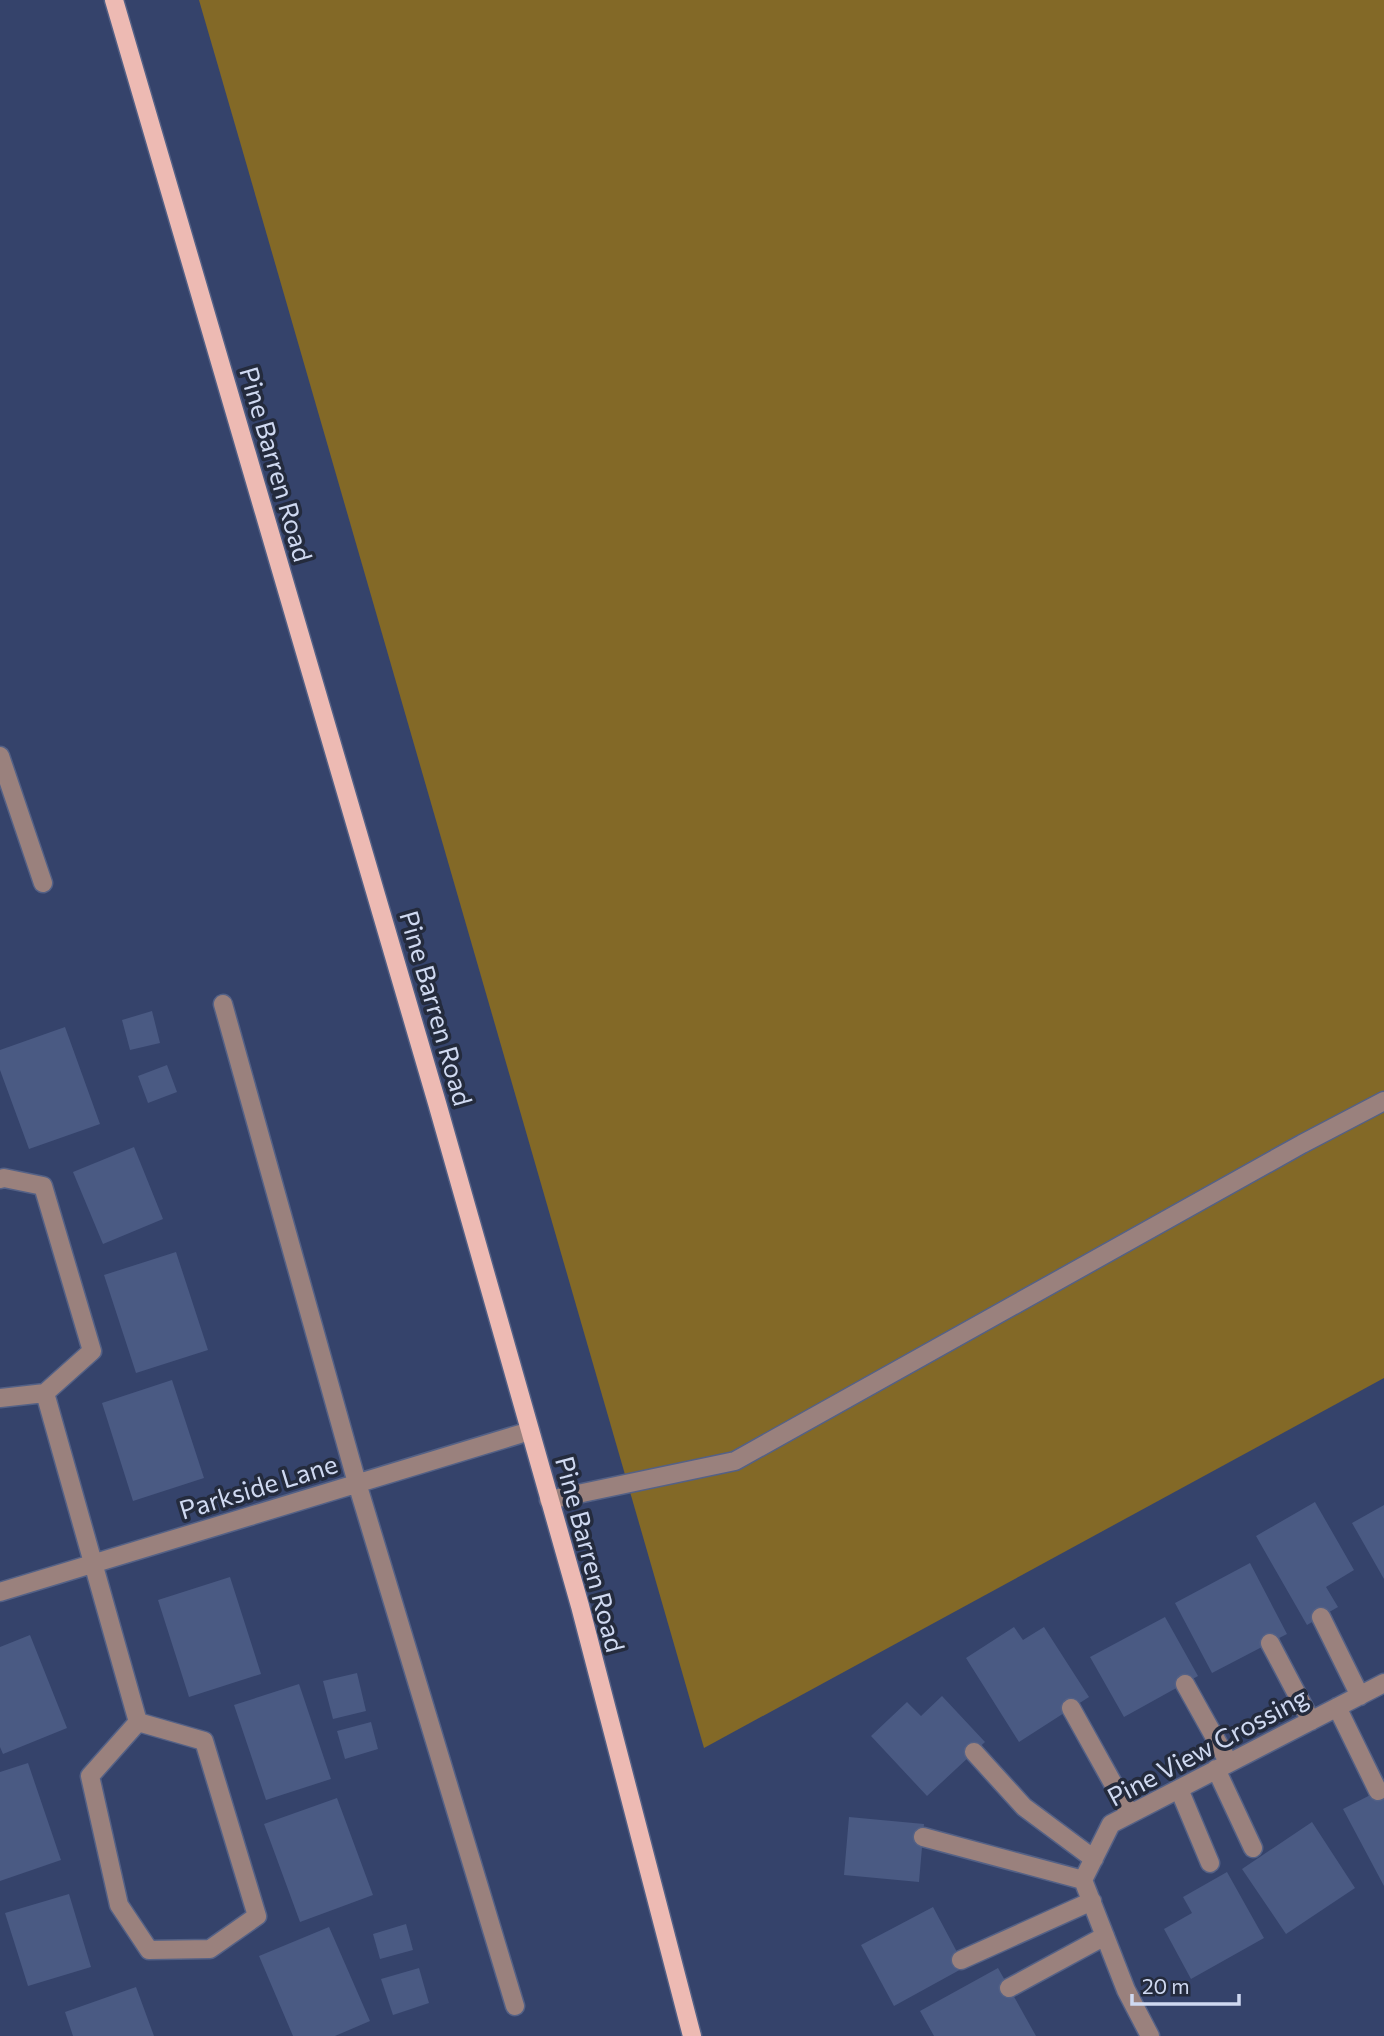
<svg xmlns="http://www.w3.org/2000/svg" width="1384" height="2036" font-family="Commissioner,sans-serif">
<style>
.forest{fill:#836927}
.building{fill:#4a5a83}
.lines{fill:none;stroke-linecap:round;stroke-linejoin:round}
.minor-casing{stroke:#546186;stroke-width:21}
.major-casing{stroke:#546186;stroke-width:21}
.minor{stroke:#9a817d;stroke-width:18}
.major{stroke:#edbab3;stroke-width:18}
.labels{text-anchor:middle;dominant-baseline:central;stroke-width:7;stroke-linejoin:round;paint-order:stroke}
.street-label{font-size:26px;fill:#cfd9f1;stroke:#242b3d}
</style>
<rect width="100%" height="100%" fill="#35436b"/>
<!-- forest -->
<path class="forest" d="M199 0H1384V1378L704 1748Z"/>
<!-- building -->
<path class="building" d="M152 1011 160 1043 130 1050 122 1020Z
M65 1027 100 1124 29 1149 0 1070V1050Z
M167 1065 177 1092 148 1103 138 1076Z
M134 1147 163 1219 103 1244 73 1172Z
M176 1252 208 1350 136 1373 104 1275Z
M172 1380 204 1478 133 1501 102 1403Z
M1315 1502 1354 1570 1326 1587 1338 1607 1307 1625 1256 1536Z
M1384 1505V1579L1352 1523Z
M1250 1563 1287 1634 1212 1673 1175 1603Z
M230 1577 261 1674 189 1697 158 1600Z
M1165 1617 1198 1676 1124 1717 1090 1657Z
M1014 1627 1023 1640 1044 1627 1089 1697 1019 1742 966 1658Z
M30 1635 67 1728 3 1754 0 1747V1647Z
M357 1673 366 1711 333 1719 323 1681Z
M299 1684 331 1779 266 1800 234 1705Z
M942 1696 985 1742 927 1796 871 1736 907 1702 921 1716Z
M371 1722 378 1749 345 1759 337 1731Z
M28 1763 61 1860 0 1881V1772Z
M1384 1788V1886L1343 1809Z
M337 1798 373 1895 300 1922 264 1824Z
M849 1817 924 1824 919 1882 844 1875Z
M1312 1822 1355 1888 1286 1934 1242 1869Z
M1227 1872 1264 1938 1191 1979 1164 1929 1192 1913 1183 1897Z
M69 1894 91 1967 28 1986 5 1913Z
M933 1907 965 1967 894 2006 861 1945Z
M406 1924 413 1950 380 1959 373 1934Z
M329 1927 370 2021 335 2036H293L259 1956Z
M419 1968 429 2003 393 2015 381 1979Z
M998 1968 1036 2036H934L920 2011Z
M136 1987 154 2036H73L65 2012Z"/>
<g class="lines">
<defs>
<path id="minor" d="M0 756 43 883
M223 1004 357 1483 515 2006
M0 1179 4 1178 43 1186 92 1351 45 1393 0 1398
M45 1393 138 1722 90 1776 119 1905 149 1950 210 1949 257 1916 204 1741 138 1722
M549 1500 735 1461 1302 1144 1384 1101
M0 1592 530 1431
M1321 1617 1360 1696
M1270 1643 1311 1721
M1185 1684 1229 1763
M1337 1707 1378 1791
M1071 1708 1130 1814
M974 1752 1024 1807 1094 1859
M1216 1769 1253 1848
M1179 1789 1210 1863
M923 1837 1083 1880
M961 1960 1092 1901
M1009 1988 1105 1936
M1150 2036 1126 1990 1083 1880 1111 1824 1384 1683"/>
<path id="major" d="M114 0 437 1103 580 1606 692 2036"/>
</defs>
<!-- minor casing -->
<use href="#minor" class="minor-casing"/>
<!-- major casing -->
<use href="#major" class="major-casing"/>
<!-- minor -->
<use href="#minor" class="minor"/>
<!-- major -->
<use href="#major" class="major"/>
</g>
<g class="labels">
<!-- street labels -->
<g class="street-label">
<text transform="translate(277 464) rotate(74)">Pine Barren Road</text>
<text transform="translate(437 1008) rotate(74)">Pine Barren Road</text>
<text transform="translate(258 1486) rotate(-17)">Parkside Lane</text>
<text transform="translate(591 1554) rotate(75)">Pine Barren Road</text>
<text transform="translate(1207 1746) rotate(-28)">Pine View Crossing</text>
</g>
</g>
<!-- scale -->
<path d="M1132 1994v10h107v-10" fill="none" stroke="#cfd9f1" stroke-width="3.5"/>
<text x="1142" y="1994" font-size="21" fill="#cfd9f1" stroke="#242b3d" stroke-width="5" paint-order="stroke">20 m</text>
</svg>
